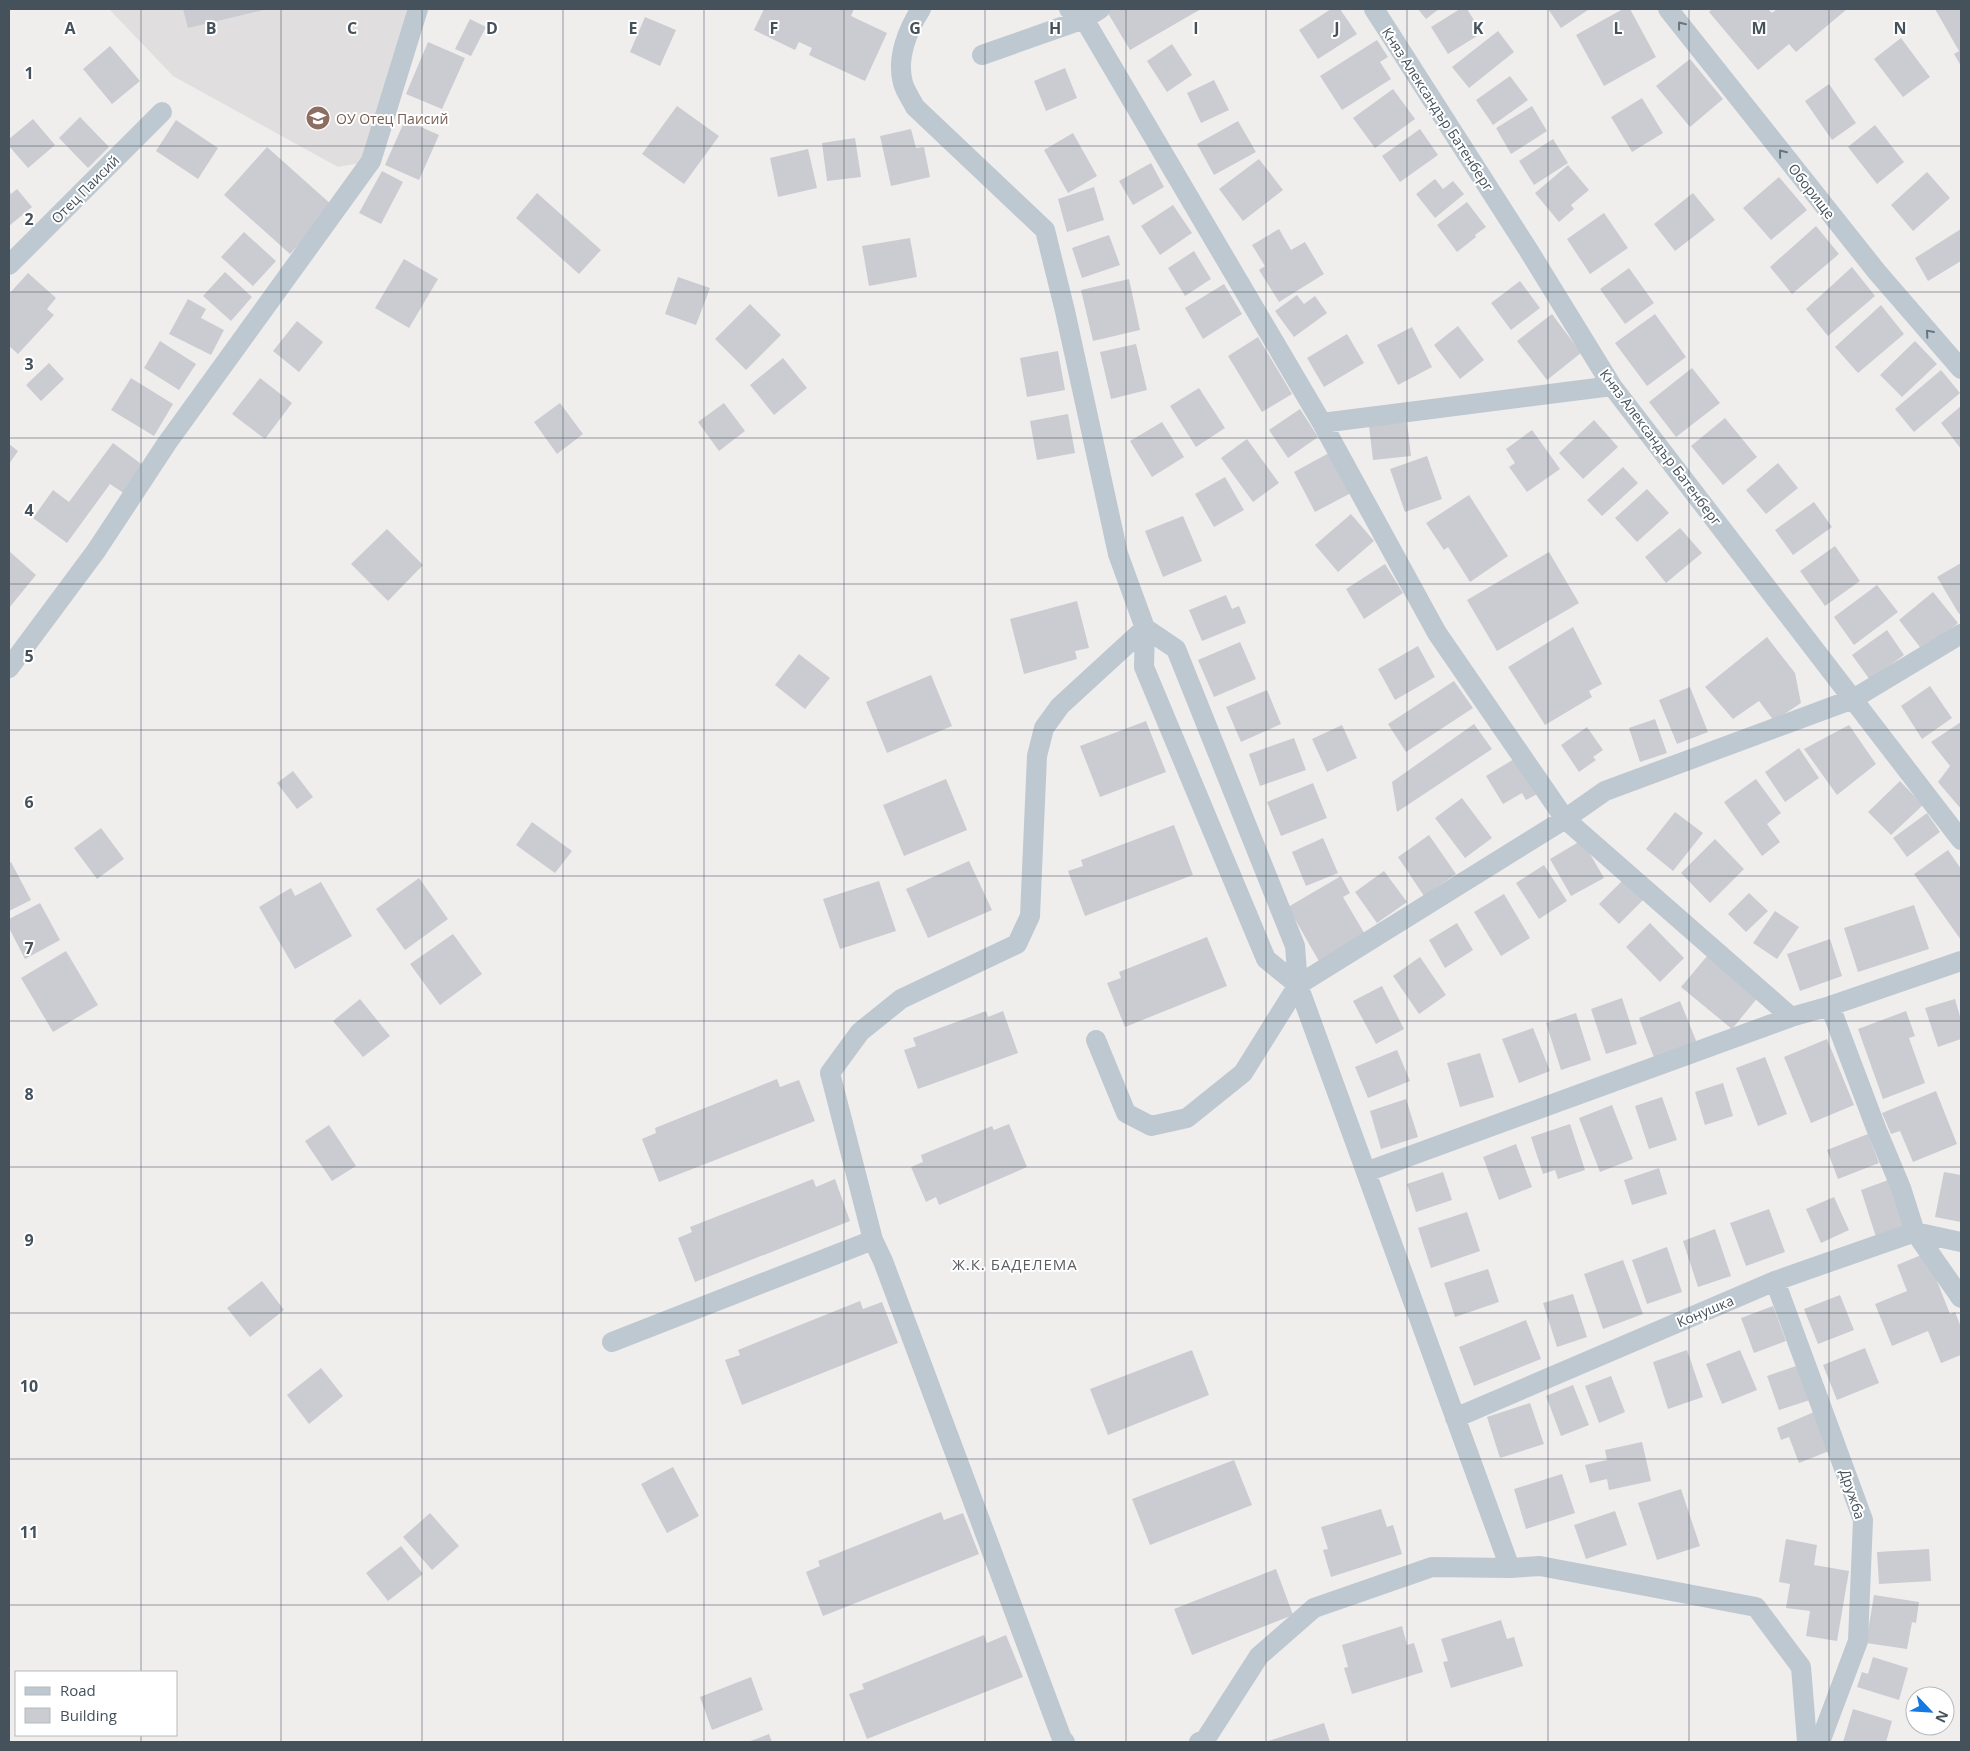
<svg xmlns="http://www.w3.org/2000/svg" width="1970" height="1751" font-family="'Open Sans',sans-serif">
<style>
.education{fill:#e1dedf}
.building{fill:#caccd2}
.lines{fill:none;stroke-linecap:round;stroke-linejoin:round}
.minor{stroke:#bdc8d0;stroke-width:20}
.oneway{stroke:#69757e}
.grid{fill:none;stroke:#45515b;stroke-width:1;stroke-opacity:0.55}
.labels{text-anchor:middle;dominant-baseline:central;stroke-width:4;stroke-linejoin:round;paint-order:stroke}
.street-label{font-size:14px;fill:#45515b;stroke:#fff}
.education-label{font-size:14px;fill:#785e54;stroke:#fff;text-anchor:start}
.neighbourhood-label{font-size:15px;letter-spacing:1px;fill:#5a5e62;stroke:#fff}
.grid-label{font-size:16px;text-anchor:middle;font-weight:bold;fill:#45515b;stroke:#fff;stroke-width:4;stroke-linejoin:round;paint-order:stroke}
</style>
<rect width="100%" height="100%" fill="#f0eded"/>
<!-- education -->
<path class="education" d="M109 9H418L371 161 338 167 173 76Z"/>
<!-- building -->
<path class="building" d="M183 9H268L188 28Z
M764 9H854L851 16 887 33 865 81 809 55 812 48 799 42 795 50 754 30Z
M1108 9H1201L1130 50 1106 10Z
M1331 9H1340L1357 34 1318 59 1299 30Z
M1418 9H1439L1426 19Z
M1460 9H1467L1482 33 1448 54 1431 27Z
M1548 9H1587L1588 10 1561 28Z
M1623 9H1630L1656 57 1604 86 1576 35Z
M1712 9H1768L1772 13 1777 9H1847L1796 52 1789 44 1758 70 1709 12Z
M1935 9H1961V66L1954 54 1959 51Z
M645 17 676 30 660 66 630 52Z
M470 19 486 27 471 56 455 49Z
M1498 31 1514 52 1469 88 1452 67Z
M1901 38 1930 77 1903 97 1874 59Z
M1377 40 1388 57 1380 62 1391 79 1342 110 1320 76Z
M428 42 465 58 442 109 406 94Z
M1172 44 1192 75 1167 92 1147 61Z
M110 46 140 81 112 104 83 69Z
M1690 59 1723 99 1690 127 1656 86Z
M1065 68 1077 98 1046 111 1034 81Z
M1510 76 1528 100 1493 125 1476 100Z
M1214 80 1229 110 1201 123 1187 93Z
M1829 84 1856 123 1832 140 1805 101Z
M1393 89 1415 119 1375 148 1353 118Z
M1642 98 1663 133 1632 152 1611 117Z
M677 106 719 136 684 184 642 154Z
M1532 106 1547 131 1511 154 1496 128Z
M80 117 109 147 88 168 59 138Z
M33 119 55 145 28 168 9 146V139Z
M176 120 218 148 198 179 156 151Z
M405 120 439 135 419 180 385 165Z
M1238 121 1256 152 1214 175 1197 144Z
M1875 125 1904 162 1877 184 1848 147Z
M911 129 916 148 924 147 930 177 891 186 880 136Z
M1420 129 1438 155 1400 182 1382 156Z
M1073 133 1097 176 1068 193 1044 150Z
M855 138 861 177 827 181 822 143Z
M1553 139 1568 163 1534 185 1519 161Z
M267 147 333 206 290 254 224 195Z
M808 149 817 188 778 197 770 158Z
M1259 159 1283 190 1243 221 1219 189Z
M1151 163 1164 187 1133 205 1119 181Z
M1568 165 1589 190 1571 205 1574 209 1559 222 1535 193Z
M382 171 403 182 381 224 359 213Z
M1927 172 1950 198 1913 231 1891 205Z
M1779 177 1807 210 1771 240 1743 208Z
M1435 179 1443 189 1453 181 1464 194 1435 218 1416 194Z
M1094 187 1104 220 1067 232 1058 199Z
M17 189 32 207 9 226V190L11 194Z
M537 193 601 250 579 274 516 218Z
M1693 193 1715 220 1675 251 1654 224Z
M1467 202 1486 227 1475 235 1476 237 1457 252 1437 225Z
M1173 205 1192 233 1160 255 1141 226Z
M1604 213 1628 248 1590 274 1567 239Z
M1816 226 1839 254 1792 294 1770 267Z
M1279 229 1291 250 1305 242 1324 274 1279 302 1259 270 1265 266 1252 245Z
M1961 229V261L1928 281 1915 258Z
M244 232 276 261 253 286 221 257Z
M1109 235 1120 265 1082 278 1072 248Z
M910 238 917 277 869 286 862 246Z
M1194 251 1211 279 1185 296 1168 268Z
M404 259 438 279 409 328 375 308Z
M1852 267 1875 296 1828 336 1806 309Z
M1629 268 1654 303 1625 324 1600 289Z
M225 272 252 297 231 321 203 296Z
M28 273 56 298 47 309 54 315 18 354 9 346V294Z
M678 277 710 288 696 325 665 314Z
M1129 279 1140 330 1093 341 1081 290Z
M1520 281 1540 308 1511 330 1491 303Z
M1224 284 1242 314 1203 339 1185 308Z
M1297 295 1304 304 1315 296 1327 313 1294 337 1275 311Z
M188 299 206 309 201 318 224 330 211 355 169 334Z
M750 304 781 335 746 370 715 339Z
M1881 305 1904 334 1858 373 1835 347Z
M1552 314 1581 353 1547 380 1517 341Z
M1655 314 1686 357 1647 386 1615 343Z
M297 321 323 342 299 372 273 351Z
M1458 326 1484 360 1460 379 1434 345Z
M1412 327 1432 367 1398 385 1377 345Z
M1347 334 1364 363 1324 387 1307 358Z
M1258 337 1292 394 1262 412 1228 356Z
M160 341 196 364 179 390 144 368Z
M1915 341 1937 364 1902 397 1880 375Z
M1136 344 1147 390 1111 399 1100 352Z
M1058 351 1065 390 1027 397 1020 358Z
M783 358 807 388 774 415 750 385Z
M49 363 64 379 41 401 26 385Z
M1692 368 1720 403 1676 437 1649 402Z
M1941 370 1960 393 1914 432 1895 409Z
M131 378 173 404 154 436 111 410Z
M260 378 292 403 265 439 232 414Z
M1199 388 1225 428 1196 447 1170 406Z
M560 403 583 434 557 454 534 422Z
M724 403 745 431 719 451 698 422Z
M1961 406V449L1941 423Z
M1300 409 1318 437 1288 458 1269 430Z
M1068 414 1075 453 1037 460 1030 421Z
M1725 418 1757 457 1723 485 1691 446Z
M1594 420 1618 447 1583 479 1559 453Z
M1162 422 1184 457 1152 477 1130 441Z
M1407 422 1411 456 1373 460 1369 426Z
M1532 430 1560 469 1527 492 1509 467 1515 463 1506 449Z
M1247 439 1279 483 1253 502 1221 458Z
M113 443 148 469 128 496 110 484 67 543 33 518 53 490 69 502Z
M9 444 18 451 9 464Z
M1329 453 1351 493 1315 512 1294 472Z
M1427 456 1442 499 1405 512 1390 469Z
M1778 463 1798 488 1766 514 1746 490Z
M1623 467 1638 483 1602 516 1587 500Z
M1225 477 1244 510 1214 527 1195 494Z
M1647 489 1669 513 1637 542 1615 518Z
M1469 495 1508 556 1470 582 1448 547 1444 550 1426 523Z
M1814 502 1832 527 1793 555 1775 530Z
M1351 514 1374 541 1338 572 1315 545Z
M1183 516 1202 561 1163 577 1145 531Z
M1680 528 1702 553 1666 583 1645 557Z
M387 529 423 565 388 601 351 564Z
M1835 546 1860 581 1825 606 1800 571Z
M9 551 36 575 9 608Z
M1549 552 1579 603 1497 651 1467 600Z
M1961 563V613L1959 614 1937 577Z
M1385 564 1403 593 1364 619 1346 589Z
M1877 585 1898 612 1854 645 1834 617Z
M1933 592 1958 623 1923 651 1899 620Z
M1226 595 1232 609 1239 606 1246 623 1202 641 1189 610Z
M1077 601 1089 648 1075 651 1077 659 1024 674 1010 619Z
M1573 627 1602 684 1589 691 1592 697 1545 725 1508 667Z
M1887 630 1904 655 1870 680 1852 655Z
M1767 637 1795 673 1801 703 1774 721 1759 701 1733 719 1705 687Z
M1240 642 1256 679 1214 697 1198 660Z
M1418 646 1435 677 1395 700 1378 669Z
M799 654 830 678 805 709 775 685Z
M931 675 952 726 887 753 866 702Z
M1454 681 1473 708 1406 752 1388 724Z
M1930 686 1952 718 1922 739 1901 706Z
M1690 687 1708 732 1677 744 1659 700Z
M1267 690 1281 724 1241 742 1226 707Z
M1655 719 1667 753 1640 762 1629 728Z
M1146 721 1166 772 1100 797 1080 746Z
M1961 722V809L1938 782 1950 766 1931 742Z
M1474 724 1492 749 1397 812 1392 782Z
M1342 725 1357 758 1327 772 1312 739Z
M1849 725 1876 764 1837 795 1804 749Z
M1587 727 1603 750 1593 757 1596 760 1579 772 1561 745Z
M1294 738 1306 770 1260 786 1249 754Z
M1799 748 1819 778 1785 802 1765 772Z
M1519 756 1541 792 1526 800 1522 793 1503 804 1486 776Z
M293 771 313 797 297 809 277 783Z
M946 779 967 830 904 856 883 805Z
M1756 779 1781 813 1767 824 1780 842 1762 856 1724 802Z
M1900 781 1923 805 1891 835 1868 812Z
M1313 783 1327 818 1281 836 1267 802Z
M1462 798 1492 838 1465 858 1435 818Z
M1675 812 1703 833 1673 871 1646 849Z
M1927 813 1940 832 1907 857 1893 838Z
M532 822 572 851 555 873 516 845Z
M1174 825 1193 875 1085 916 1068 871 1083 866 1081 860Z
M101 828 124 859 97 879 74 848Z
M1429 835 1456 874 1424 896 1398 857Z
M1323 838 1338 873 1306 886 1292 852Z
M1715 839 1744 869 1710 903 1681 873Z
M1582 840 1604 878 1571 896 1550 859Z
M1948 850 1961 869V940L1914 874Z
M969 861 992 910 928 938 906 889Z
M11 862 31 900 9 911V863Z
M1544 865 1567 901 1539 919 1516 883Z
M1384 871 1407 902 1377 923 1355 892Z
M1341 876 1350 893 1343 897 1366 936 1320 963 1288 907Z
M419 878 448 919 405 950 376 909Z
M1623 880 1643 900 1619 924 1599 904Z
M879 881 896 931 840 949 823 899Z
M321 882 352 936 295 969 259 907 291 888 295 896Z
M1749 893 1768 911 1746 932 1728 914Z
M1504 894 1530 938 1501 956 1474 912Z
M40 903 60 940 25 959 9 928V919Z
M1914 905 1929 949 1858 972 1844 928Z
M1775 911 1799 927 1777 959 1753 943Z
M1457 923 1473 950 1445 968 1429 940Z
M1650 923 1684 958 1660 982 1626 947Z
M453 934 482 974 440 1005 410 964Z
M1207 937 1227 986 1125 1027 1107 983 1121 978 1119 972Z
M1830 939 1842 976 1800 991 1787 954Z
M66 951 98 1005 53 1032 21 978Z
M1708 955 1759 996 1732 1029 1681 987Z
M1420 957 1446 995 1419 1014 1393 976Z
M1382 986 1404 1029 1376 1044 1353 1001Z
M1622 998 1637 1044 1606 1054 1591 1009Z
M360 999 390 1036 363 1057 333 1021Z
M1955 999 1961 1020V1039L1938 1047 1925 1008Z
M1680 1001 1697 1043 1655 1060 1639 1018Z
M986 1011 988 1017 1003 1011 1018 1053 918 1089 904 1050 916 1046 913 1038Z
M1906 1011 1915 1036 1909 1038 1925 1083 1883 1099 1858 1029Z
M1576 1013 1591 1060 1561 1070 1546 1023Z
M1533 1028 1550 1071 1519 1083 1502 1039Z
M1827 1039 1854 1105 1811 1123 1784 1057Z
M1397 1050 1410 1081 1368 1098 1355 1067Z
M1480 1053 1494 1097 1460 1107 1447 1063Z
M1765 1057 1787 1114 1758 1126 1736 1068Z
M777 1079 780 1087 799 1080 815 1121 659 1182 642 1139 656 1133 655 1128Z
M1723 1083 1733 1116 1705 1125 1695 1092Z
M1936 1091 1957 1144 1913 1162 1900 1131 1891 1134 1882 1113Z
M1662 1097 1677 1140 1649 1149 1635 1106Z
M1406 1099 1418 1137 1381 1149 1370 1111Z
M1612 1105 1633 1159 1600 1172 1579 1118Z
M1009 1124 1027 1167 939 1205 936 1197 926 1202 911 1167 923 1162 921 1155 992 1126 994 1130Z
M1570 1124 1585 1170 1558 1179 1555 1170 1543 1174 1531 1137Z
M329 1125 356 1166 332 1181 305 1141Z
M1868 1134 1879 1163 1838 1179 1827 1150Z
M1516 1144 1532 1187 1499 1200 1483 1157Z
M1659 1168 1667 1194 1632 1205 1624 1180Z
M1443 1172 1452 1200 1416 1212 1407 1184Z
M1944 1172 1961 1175V1222L1935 1217Z
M813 1179 816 1187 835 1179 850 1221 695 1282 678 1238 692 1232 690 1227Z
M1891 1179 1907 1227 1876 1237 1861 1190Z
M1834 1197 1849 1230 1821 1243 1806 1209Z
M1769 1209 1785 1252 1746 1266 1730 1223Z
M1467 1212 1480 1251 1431 1268 1418 1228Z
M1715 1229 1731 1276 1698 1287 1683 1241Z
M1667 1247 1682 1292 1647 1304 1632 1260Z
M1926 1253 1950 1314 1955 1312 1961 1327V1355L1941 1363 1928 1331 1892 1346 1875 1304 1907 1291 1897 1265Z
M1623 1260 1643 1314 1603 1329 1584 1274Z
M1488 1269 1499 1302 1455 1317 1444 1283Z
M262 1281 284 1310 250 1337 227 1308Z
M1573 1294 1587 1337 1557 1347 1543 1303Z
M1840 1295 1854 1330 1818 1344 1804 1309Z
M860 1301 863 1309 882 1302 898 1343 742 1405 725 1360 740 1355 738 1350Z
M1773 1306 1786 1341 1754 1353 1741 1318Z
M1526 1320 1541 1359 1474 1386 1459 1347Z
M1865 1348 1879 1383 1837 1400 1823 1365Z
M1192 1350 1209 1395 1108 1435 1090 1389Z
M1687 1350 1703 1397 1668 1409 1653 1362Z
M1740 1350 1757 1390 1722 1404 1706 1364Z
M1799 1365 1810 1400 1779 1410 1767 1376Z
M321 1368 343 1396 309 1424 287 1395Z
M1611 1376 1625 1412 1599 1423 1585 1386Z
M1573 1385 1589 1425 1561 1436 1546 1396Z
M1530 1403 1544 1444 1500 1458 1487 1417Z
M1814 1412 1829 1451 1799 1463 1789 1437 1781 1440 1777 1428Z
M1642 1442 1651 1481 1609 1490 1607 1479 1590 1483 1585 1465 1607 1460 1605 1450Z
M1234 1460 1252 1505 1150 1545 1132 1499Z
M673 1467 699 1516 667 1533 641 1484Z
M1562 1474 1575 1513 1526 1529 1514 1489Z
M1681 1489 1700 1546 1657 1560 1638 1503Z
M1381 1509 1387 1527 1393 1525 1402 1554 1331 1577 1323 1550 1328 1549 1321 1527Z
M1615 1511 1627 1545 1586 1559 1574 1525Z
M941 1512 944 1520 963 1513 979 1554 823 1616 806 1572 820 1566 818 1561Z
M430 1513 459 1546 432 1570 403 1537Z
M1786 1539 1817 1545 1814 1565 1849 1571 1837 1641 1806 1636 1810 1611 1786 1608 1790 1584 1779 1582Z
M401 1546 423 1574 388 1601 366 1573Z
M1929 1549 1931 1581 1879 1584 1877 1552Z
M1276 1569 1293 1615 1192 1655 1174 1609Z
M1874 1595 1919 1602 1916 1623 1912 1622 1907 1649 1866 1643Z
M1501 1620 1507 1639 1514 1637 1523 1666 1451 1688 1443 1662 1448 1661 1441 1639Z
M1402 1626 1407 1645 1414 1643 1423 1672 1352 1694 1344 1668 1348 1667 1342 1645Z
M984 1635 987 1643 1006 1635 1023 1677 867 1739 849 1694 864 1689 862 1684Z
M1873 1657 1908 1668 1899 1700 1857 1687 1862 1672 1868 1674Z
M751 1677 763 1710 712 1730 700 1697Z
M1853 1709 1892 1721 1886 1742H1843Z
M1324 1723 1330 1742H1265Z
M769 1734 772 1742H748Z"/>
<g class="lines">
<!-- minor -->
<path class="minor" d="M921 9C908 29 896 58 903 83 905 91 911 99 915 107L1045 230 1065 311 1118 554 1145 628 1144 667 1266 959 1298 985
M1069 9 1084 19 1322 423 1437 633 1565 819 1791 1017
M1374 9 1529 251 1612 386 1961 840
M1668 9 1877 272 1961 369
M982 55 1084 19 1100 9
M9 265 162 112
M1322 423 1612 386
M1145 628 1176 649 1295 946 1298 985 1510 1568
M9 668 96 551 167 443 371 161 418 9
M1830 1006 1876 1128 1901 1188 1915 1232 1961 1298
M1096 1040 1126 1113 1151 1126 1187 1118 1243 1073 1298 985 1565 819 1605 791 1853 699 1961 634
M1366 1172 1791 1017 1830 1006 1961 961
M1775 1281 1863 1520 1858 1641 1820 1742
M612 1342 873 1240
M1455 1418 1775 1281 1915 1232 1961 1242
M1065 1742 1062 1739 883 1261 873 1240 830 1073 860 1032 901 999 1017 944 1030 916 1037 756 1044 728 1060 706 1145 628
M1199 1742 1205 1740 1259 1656 1314 1608 1432 1567 1510 1568 1540 1566 1756 1607 1801 1667 1807 1742"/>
</g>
<!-- one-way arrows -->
<defs><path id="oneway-chevron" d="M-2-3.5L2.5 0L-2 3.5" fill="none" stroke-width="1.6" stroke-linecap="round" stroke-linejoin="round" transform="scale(1.25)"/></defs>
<g class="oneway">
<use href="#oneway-chevron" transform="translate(1681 25) rotate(-128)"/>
<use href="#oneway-chevron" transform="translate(1782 153) rotate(-128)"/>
<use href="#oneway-chevron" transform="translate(1929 333) rotate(-131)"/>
</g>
<!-- grid -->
<path class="grid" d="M141 9V1672M281 9V1742M422 9V1742M563 9V1742M704 9V1742M844 9V1742M985 9V1742M1126 9V1742M1266 9V1742M1407 9V1742M1548 9V1742M1689 9V1742M1829 9V1742M9 146H1961M9 292H1961M9 438H1961M9 584H1961M9 730H1961M9 876H1961M9 1021H1961M9 1167H1961M9 1313H1961M9 1459H1961M9 1605H1961M141 1735V1742"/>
<!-- icons -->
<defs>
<symbol id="school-disc" viewBox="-11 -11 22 22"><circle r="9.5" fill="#8d6e63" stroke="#fff"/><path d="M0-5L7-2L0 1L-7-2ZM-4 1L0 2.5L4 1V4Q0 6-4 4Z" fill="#fff"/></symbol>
</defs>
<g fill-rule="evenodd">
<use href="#school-disc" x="304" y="104" width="28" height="28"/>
</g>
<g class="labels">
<!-- street labels -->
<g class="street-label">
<text transform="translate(1438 109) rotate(57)">Княз Александър Батенберг</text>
<text transform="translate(85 189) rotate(-45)">Отец Паисий</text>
<text transform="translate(1812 191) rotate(52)">Оборище</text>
<text transform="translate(1661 447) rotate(53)">Княз Александър Батенберг</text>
<text transform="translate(1705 1311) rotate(-23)">Конушка</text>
<text transform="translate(1853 1494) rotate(72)">Дружба</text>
</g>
<!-- education labels -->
<g class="education-label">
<text x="336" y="118">ОУ Отец Паисий</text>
</g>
<!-- neighbourhood labels -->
<g class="neighbourhood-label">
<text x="1015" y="1264">Ж.К. БАДЕЛЕМА</text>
</g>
</g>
<g class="grid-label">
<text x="70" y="34">A</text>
<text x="211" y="34">B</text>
<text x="352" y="34">C</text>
<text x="492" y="34">D</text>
<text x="633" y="34">E</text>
<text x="774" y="34">F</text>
<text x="915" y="34">G</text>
<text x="1055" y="34">H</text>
<text x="1196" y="34">I</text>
<text x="1337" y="34">J</text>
<text x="1478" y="34">K</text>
<text x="1618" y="34">L</text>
<text x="1759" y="34">M</text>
<text x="1900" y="34">N</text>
<text x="29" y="79">1</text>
<text x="29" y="225">2</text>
<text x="29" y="370">3</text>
<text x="29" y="516">4</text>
<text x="29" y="662">5</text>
<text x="29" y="808">6</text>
<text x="29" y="954">7</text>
<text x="29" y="1100">8</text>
<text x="29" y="1246">9</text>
<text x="29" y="1392">10</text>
<text x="29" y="1538">11</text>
</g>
<!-- border -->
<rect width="1970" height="1751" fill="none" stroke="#45515b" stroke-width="20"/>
<!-- legend -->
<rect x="15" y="1671" width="162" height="65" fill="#ffffff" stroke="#b5b9bd"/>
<rect x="25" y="1687" width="25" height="8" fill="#bdc8d0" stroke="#b5b9bd"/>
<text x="60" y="1696" font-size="15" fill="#45515b">Road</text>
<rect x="25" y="1708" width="25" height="15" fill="#caccd2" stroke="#b5b9bd"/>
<text x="60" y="1721" font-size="15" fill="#45515b">Building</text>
<!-- north arrow -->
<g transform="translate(1930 1711) rotate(115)"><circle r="24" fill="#ffffff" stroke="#b5b9bd"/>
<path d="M0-4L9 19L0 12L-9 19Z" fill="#1678e1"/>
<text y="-8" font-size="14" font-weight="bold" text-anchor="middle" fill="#45515b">N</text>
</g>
</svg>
